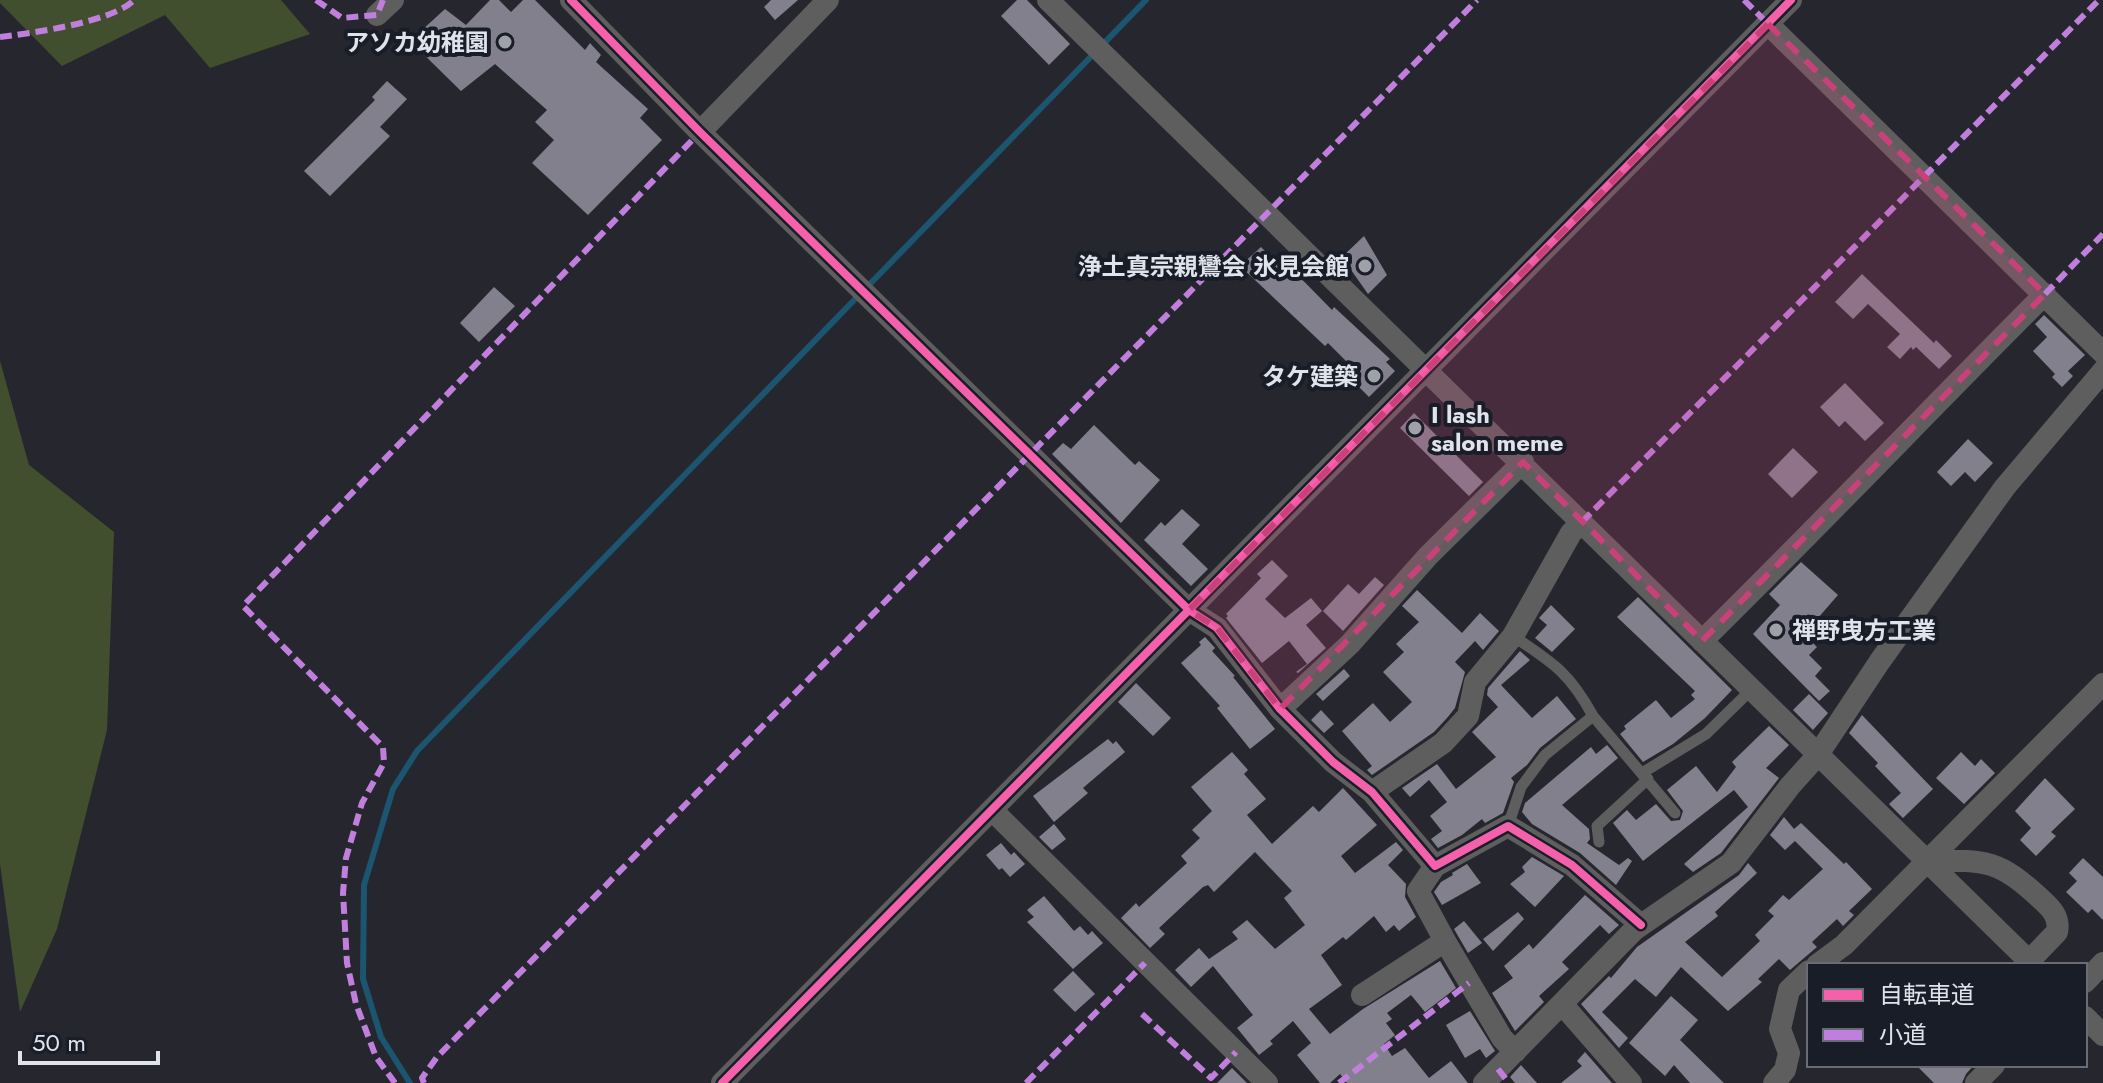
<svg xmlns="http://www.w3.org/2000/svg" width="2103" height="1083" font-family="Jost,'Noto Sans JP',sans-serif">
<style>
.green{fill:#414f2f}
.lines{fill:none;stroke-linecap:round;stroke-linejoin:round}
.stream{stroke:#1b5570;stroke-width:6}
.building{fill:#83808d}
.lane{stroke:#5f5e5f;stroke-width:11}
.street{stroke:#5f5e5f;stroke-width:22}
.quiet{stroke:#c07fdc;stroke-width:6;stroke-dasharray:12 6;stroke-linecap:butt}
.cycleway-casing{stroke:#191d27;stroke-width:13}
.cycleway{stroke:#f560ab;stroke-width:8}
.marked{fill:#c84178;fill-opacity:0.2;stroke:#c84178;stroke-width:6;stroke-dasharray:16 10;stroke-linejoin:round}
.poi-dot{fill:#9fa1a9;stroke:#191d27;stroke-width:3}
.labels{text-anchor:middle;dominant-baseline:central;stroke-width:8;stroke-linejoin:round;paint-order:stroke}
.poi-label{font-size:24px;font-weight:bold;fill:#e0e3eb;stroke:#191d27;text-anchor:end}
</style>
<rect width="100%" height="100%" fill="#26272e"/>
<!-- green -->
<path class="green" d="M0 0H281L310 34 210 68 165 15 62 66 0 3Z
M0 361 29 465 114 532 107 730 57 929 20 1012 0 864Z"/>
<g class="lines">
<!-- stream -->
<path class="stream" d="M867 287 1146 0
M410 1083 381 1037 363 979 364 885 393 789 417 751 859 295"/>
</g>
<!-- building -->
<path class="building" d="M490 0H499L511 12 523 0H535L585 50 590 43 601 55 596 62 648 109 640 118 662 140 588 215 532 163 554 140 535 122 547 110 495 64 461 91 410 41 445 9 466 25Z
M771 0H798L775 20 764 7Z
M1017 0H1027L1070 44 1049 65 1001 16Z
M387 81 407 99 380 127 390 136 330 196 304 171 375 100 372 97Z
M1364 236 1387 275 1368 294 1342 257Z
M1261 247 1277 263 1282 259 1332 310 1334 307 1390 359 1386 362 1395 371 1369 397 1352 380 1358 373 1328 343 1325 346 1240 266Z
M1862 274 1934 343 1936 340 1952 356 1939 369 1916 347 1913 350 1911 347 1900 359 1887 347 1900 334 1868 304 1853 319 1835 302Z
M494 287 515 306 479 342 460 323Z
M2044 315 2085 355 2068 371 2073 376 2062 387 2052 377 2055 374 2033 351 2047 337 2035 324Z
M1845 383 1884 423 1865 441 1845 421 1839 427 1820 407Z
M1414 413 1483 482 1469 496 1400 428Z
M1094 425 1135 465 1139 461 1160 480 1121 523 1052 454 1063 443 1071 449Z
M1968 439 1993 463 1975 482 1965 472 1951 486 1937 472Z
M1793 448 1818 472 1792 498 1768 474Z
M1182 509 1200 525 1182 544 1208 569 1191 586 1144 540 1161 522 1165 526Z
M1272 560 1288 576 1265 599 1285 618 1311 598 1322 611 1306 625 1326 648 1298 673 1296 672 1307 664 1289 641 1262 663 1226 618 1228 616 1226 614 1261 578 1257 574Z
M1801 562 1838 595 1804 634 1817 647 1809 655 1822 668 1815 676 1830 691 1819 701 1753 634 1780 605 1769 594Z
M1375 577 1384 585 1343 631 1323 611 1348 584 1359 594Z
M1417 590 1462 633 1480 613 1499 631 1483 650 1475 641 1455 662 1465 672 1455 708 1447 718 1434 732 1372 775 1367 770 1372 766 1342 731 1373 703 1390 722 1412 702 1383 672 1404 652 1396 644 1419 622 1402 606Z
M1638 597 1732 690 1705 718 1673 744 1643 762 1620 734 1626 729 1624 726 1656 700 1671 718 1695 699 1691 695 1695 691 1617 617Z
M1551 605 1575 629 1552 652 1535 638 1547 625 1539 618Z
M1205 637 1215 648 1212 651 1235 676 1233 677 1275 729 1250 749 1217 708 1220 706 1181 663 1201 645 1199 642Z
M1520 651 1530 660 1501 685 1532 718 1557 696 1576 719 1540 748 1527 765 1511 778 1514 782 1503 813 1485 823 1482 819 1462 835 1438 848 1431 839 1442 831 1430 816 1447 802 1429 780 1410 797 1402 788 1437 764 1456 789 1496 757 1472 732 1498 707 1487 695 1488 688Z
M1344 669 1350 676 1323 701 1316 694Z
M1136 683 1171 718 1153 736 1118 702Z
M1809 694 1828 713 1813 730 1793 710Z
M1321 710 1334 724 1324 733 1311 720Z
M1862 715 1933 789 1903 818 1889 804 1901 793 1875 766 1878 763 1849 733Z
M1769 726 1789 745 1766 768 1779 778 1721 853 1693 872 1684 864 1748 807 1734 790 1643 861 1613 823 1627 810 1636 820 1656 804 1671 821 1680 820 1683 811 1667 790 1696 766 1717 792 1736 767 1732 762Z
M1108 739 1113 744 1116 741 1125 752 1083 788 1088 793 1054 822 1033 796Z
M1607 745 1618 758 1562 805 1589 829 1590 839 1587 843 1619 865 1628 858 1632 861 1616 885 1580 853 1532 824 1522 812 1525 803 1591 747 1596 754Z
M1232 752 1248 770 1244 774 1266 799 1247 815 1272 844 1313 806 1319 812 1343 788 1377 825 1341 856 1355 873 1396 842 1403 850 1388 865 1406 884 1405 897 1416 917 1399 931 1394 925 1386 932 1374 916 1346 940 1343 937 1321 955 1342 985 1309 1009 1330 1034 1363 1009 1440 961 1456 988 1425 1012 1411 995 1387 1013 1392 1019 1386 1023 1395 1035 1384 1044 1392 1056 1405 1048 1429 1078 1451 1061 1468 1083H1347L1340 1074 1330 1083H1320L1297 1055 1311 1043 1293 1021 1270 1041 1273 1044 1259 1055 1237 1028 1253 1015 1213 966 1191 987 1175 970 1199 948 1209 959 1238 939 1232 932 1247 920 1275 949 1305 925 1284 898 1292 891 1255 852 1214 892 1208 885 1203 887 1159 928 1165 934 1150 948 1121 918 1136 903 1139 907 1187 863 1181 856 1200 838 1192 830 1212 811 1191 787Z
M1961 752 1975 766 1981 759 1995 773 1964 804 1936 778Z
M2045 778 2075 809 2051 832 2056 836 2036 856 2020 840 2031 828 2015 811Z
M1784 817 1794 829 1801 823 1844 864 1846 862 1872 889 1849 911 1854 915 1843 926 1837 919 1812 942 1817 947 1790 970 1779 959 1758 979 1762 982 1728 1011 1681 967 1656 997 1635 979 1602 1012 1628 1038 1619 1048 1581 1004 1609 976 1611 978 1637 947 1739 875 1748 863 1757 873 1715 912 1718 916 1685 942 1722 977 1760 941 1755 935 1774 916 1768 911 1783 895 1789 900 1823 869 1795 841 1785 850 1770 835Z
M1054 824 1066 839 1052 850 1039 837Z
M1001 843 1011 855 1014 852 1025 864 1010 877 1002 868 999 870 986 855Z
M1532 857 1564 876 1535 907 1510 884 1525 872 1522 867Z
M2083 858 2103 877V920L2092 909 2088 913 2066 892 2077 881 2069 873Z
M1467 864 1481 883 1442 905 1434 892 1441 882 1453 875 1452 873Z
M1585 895 1619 925 1609 934 1600 925 1562 962 1569 969 1539 996 1544 1002 1515 1031 1492 993 1513 978 1504 966 1529 944 1533 949Z
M1044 896 1074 931 1080 926 1088 935 1092 931 1103 943 1073 969 1027 922 1034 917 1027 910Z
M1518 912 1524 919 1493 951 1483 939Z
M1464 921 1482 943 1468 953 1454 929Z
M1073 971 1095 994 1075 1012 1053 990Z
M1671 996 1698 1020 1680 1040 1724 1083H1690L1674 1065 1665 1076 1629 1043Z
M1470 1011 1495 1051 1486 1058 1480 1049 1465 1058 1446 1025Z
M1585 1052 1612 1083H1561L1582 1066 1577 1061Z
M1521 1065 1537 1083H1515L1510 1077Z
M1916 1065H1974L1966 1074 1962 1083H1934Z
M1232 1068 1247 1083H1217Z"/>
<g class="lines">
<!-- lane -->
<path class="lane" d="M1593 716 1675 813
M1642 773 1706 734 1751 690
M1508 826 1521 787 1545 755 1593 716C1569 672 1553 663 1513 636
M1599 842 1597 826 1648 779"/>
<!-- street -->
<path class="street" d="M571 0 700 132 1189 610 1217 628 1280 709 1333 762 1372 792 1435 866 1508 826 1572 865 1641 925
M1048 0 2033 965
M377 15 393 0
M1768 24 2103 353
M700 132 828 0
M1702 641C1818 527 1930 409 2045 294
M1280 709 1350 644 1428 556 1523 462
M1372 792 1443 743 1468 716 1475 682 1513 636 1571 533 1582 522
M992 810 1267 1083
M1928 861C1986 860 1998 859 2042 900 2052 909 2060 918 2057 932L2029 961
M1445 941 1502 1038 1515 1052
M1817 965 1844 945 2103 684
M2085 982 2103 963
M1362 995 1445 941 1418 891 1435 866
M1562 1004 1631 1083
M2085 1017 2103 1035
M722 1083 1791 0
M1484 1083 1634 930 1731 863 1790 786 1817 756 1880 661 2005 487 2103 371
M1774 1083 1785 1070 1789 1053 1780 1029 1789 990 1809 971
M1976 1083 1994 1065"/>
<!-- quiet -->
<path class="quiet" d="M316 0 342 18 377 15 383 0
M1744 0 1768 24
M0 37C32 33 113 22 134 0
M2045 294 2103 234
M1582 522 2099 0
M1142 1014 1211 1078 1236 1052
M1498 1069 1509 1083
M395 1083 376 1057 356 1004 347 963 343 893 346 858 362 803 384 763 383 747 243 606 700 132
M424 1083 422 1078 437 1057 1477 0
M1026 1083 1145 963
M1339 1083 1469 983"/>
<defs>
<path id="cycleway" d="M571 0 700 132 1189 610 1217 628 1280 709 1333 762 1372 792 1435 866 1508 826 1572 865 1641 925
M722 1083 1791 0"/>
</defs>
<!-- cycleway casing -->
<use href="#cycleway" class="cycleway-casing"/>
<!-- cycleway -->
<use href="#cycleway" class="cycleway"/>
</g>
<!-- marked area -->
<path class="marked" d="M1768 24 2045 294 1702 641 1523 462 1280 709 1217 628 1189 610Z"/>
<!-- markers -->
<g class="poi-dot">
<circle cx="505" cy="42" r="8"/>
<circle cx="1365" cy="266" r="8"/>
<circle cx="1374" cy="376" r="8"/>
<circle cx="1415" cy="428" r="8"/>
<circle cx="1776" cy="630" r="8"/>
</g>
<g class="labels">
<!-- poi labels -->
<g class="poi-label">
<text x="489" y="42">アソカ幼稚園</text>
<text x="1349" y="266">浄土真宗親鸞会 氷見会館</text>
<text x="1358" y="376">タケ建築</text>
<text x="1431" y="414" text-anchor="start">I lash<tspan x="1431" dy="28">salon meme</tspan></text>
<text x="1792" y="630" text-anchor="start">禅野曳方工業</text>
</g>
</g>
<!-- legend -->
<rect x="1807" y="963" width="280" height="104" fill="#191d27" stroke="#696c75" stroke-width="2"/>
<rect x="1823" y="989" width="40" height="12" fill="#f560ab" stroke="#696c75" stroke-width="2"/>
<text x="1879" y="1003" font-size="24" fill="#e0e3eb">自転車道</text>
<rect x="1823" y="1029" width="40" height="12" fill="#c07fdc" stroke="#696c75" stroke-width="2"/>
<text x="1879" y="1043" font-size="24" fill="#e0e3eb">小道</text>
<!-- scale -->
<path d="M20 1051v12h138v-12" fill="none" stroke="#e0e3eb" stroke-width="4"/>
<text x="32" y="1051" font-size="24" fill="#e0e3eb" stroke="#191d27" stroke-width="6" paint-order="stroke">50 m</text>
</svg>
